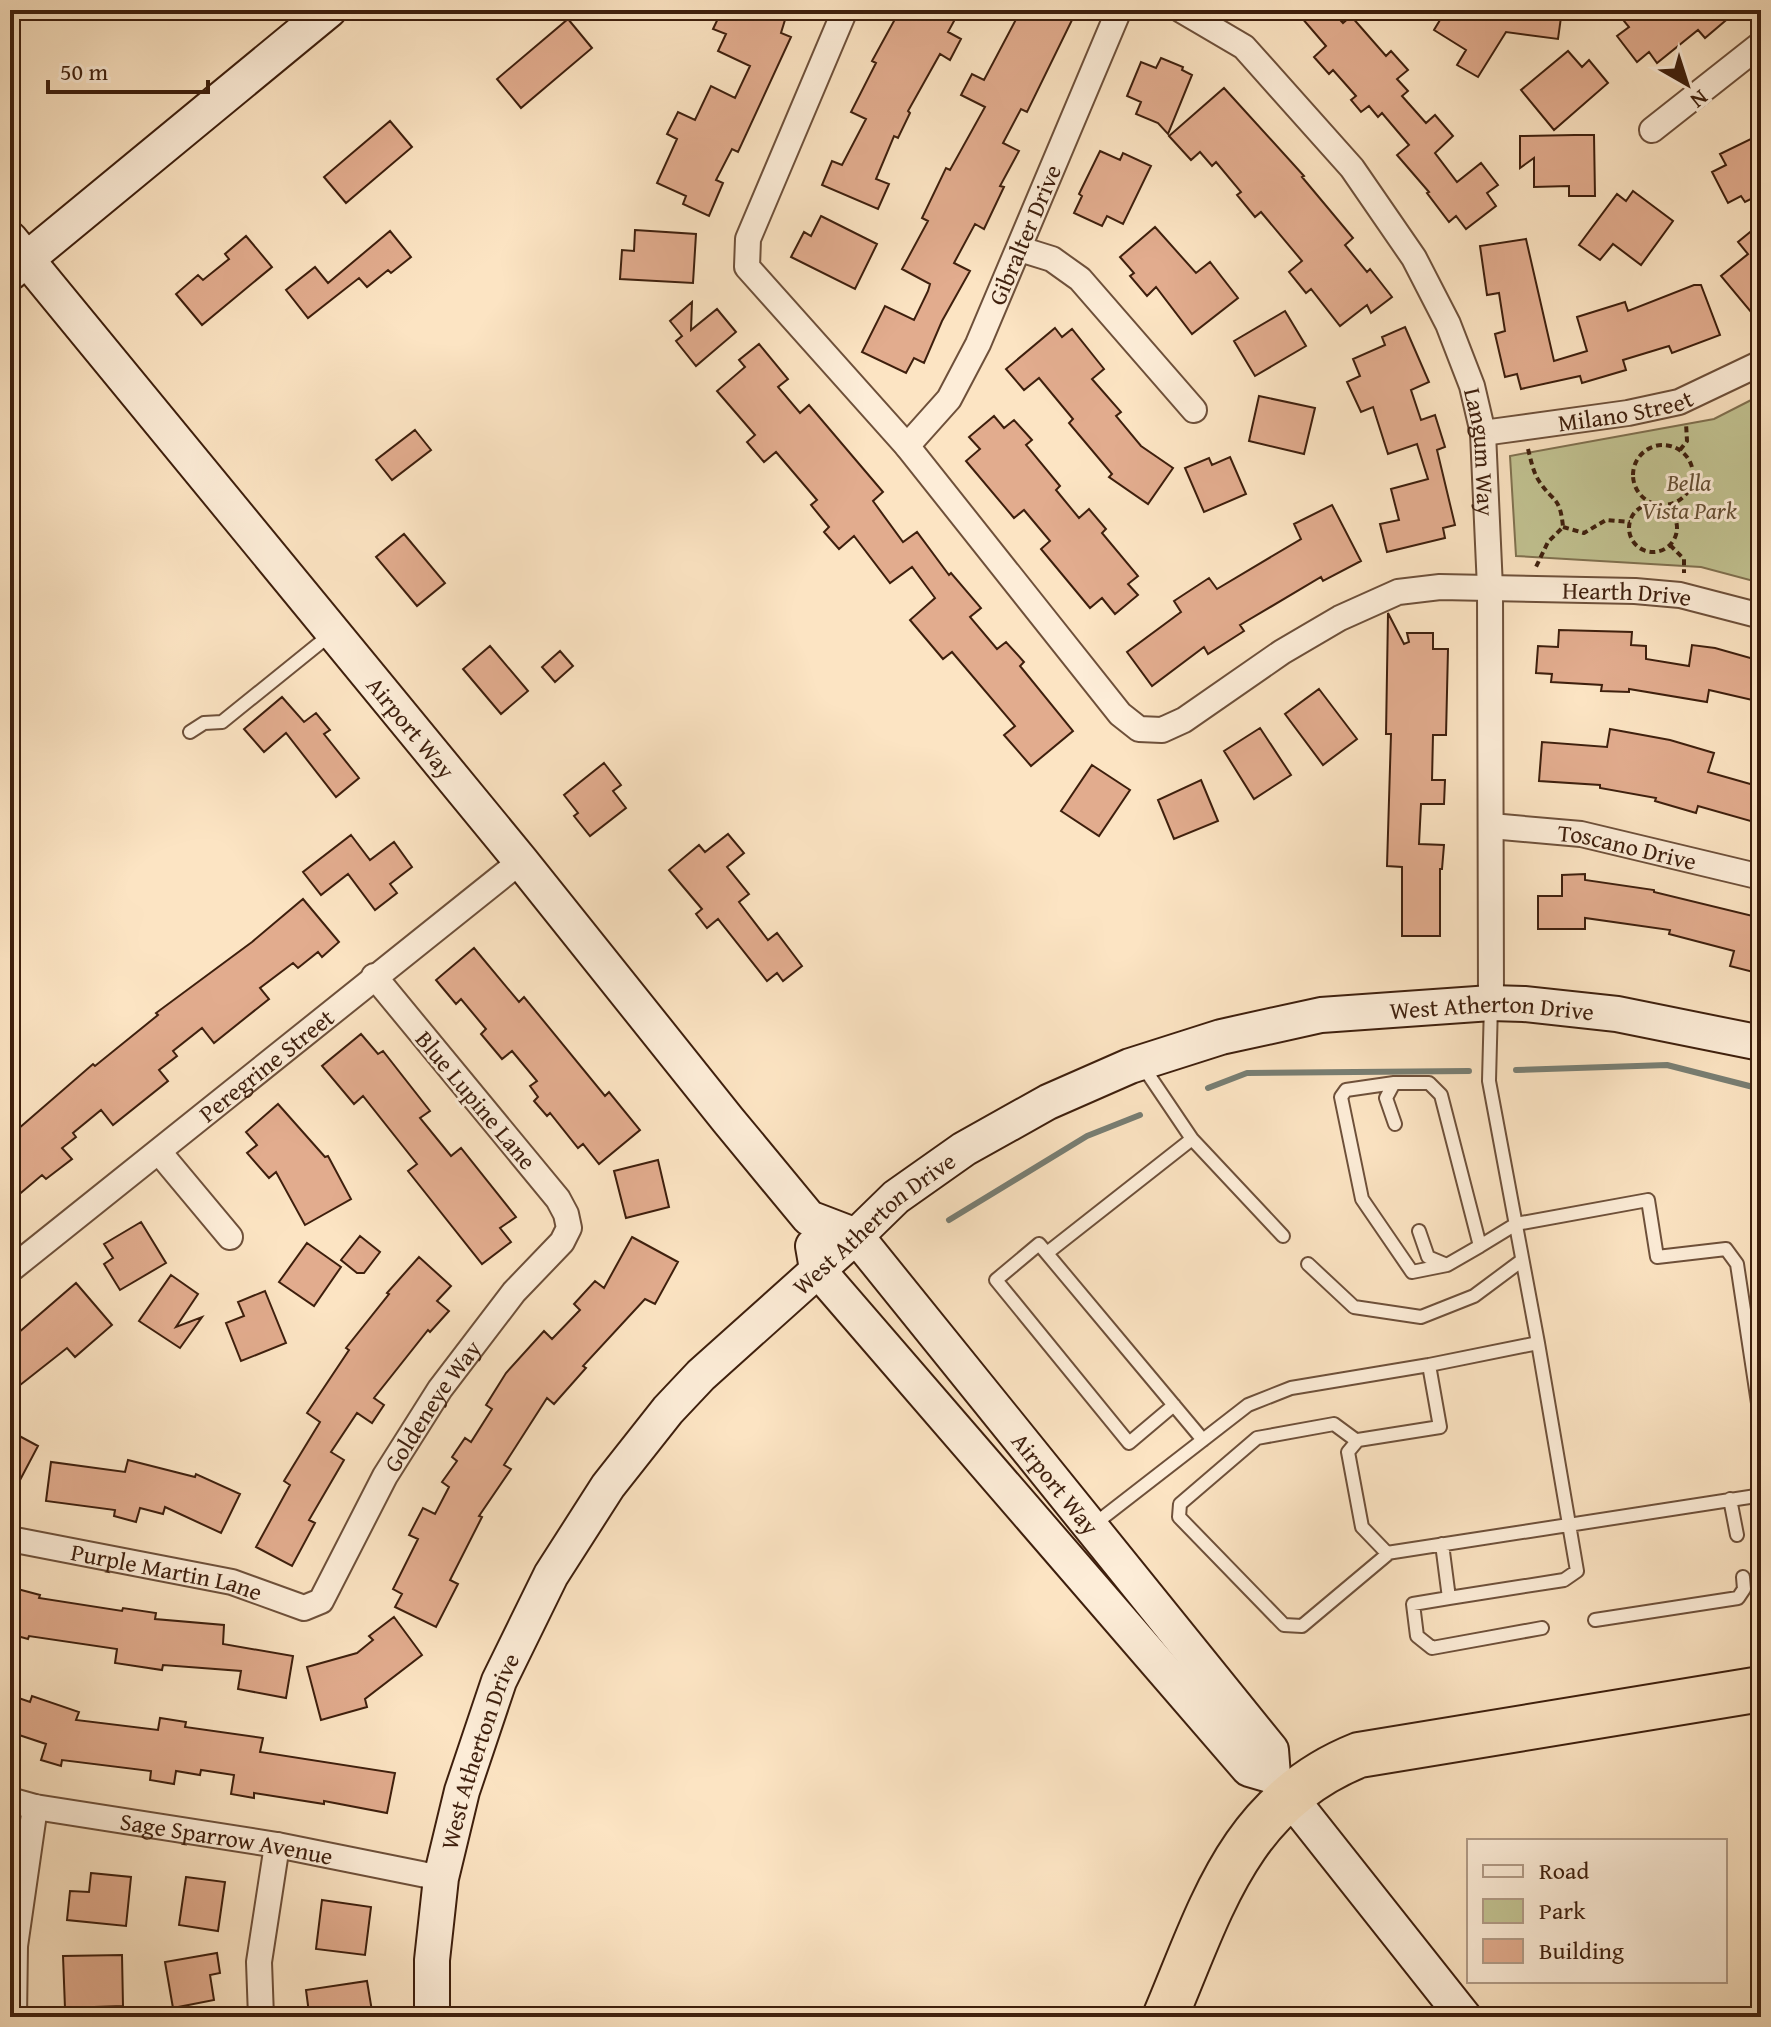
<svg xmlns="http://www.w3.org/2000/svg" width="1771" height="2027" font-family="'Gentium Book Plus',serif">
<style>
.green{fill:#c2c392;stroke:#807150;stroke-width:2}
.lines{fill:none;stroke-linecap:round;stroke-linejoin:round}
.stream{stroke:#787e73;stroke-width:6}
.building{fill:#e2ac8e;stroke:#3e1f0d;stroke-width:2}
.lane-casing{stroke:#6e503a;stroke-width:16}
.street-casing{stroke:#6e503a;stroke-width:28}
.secondary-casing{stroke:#3e1f0d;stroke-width:38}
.highway-casing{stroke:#3e1f0d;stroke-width:48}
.path{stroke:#3e1f0d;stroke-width:4;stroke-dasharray:6 4;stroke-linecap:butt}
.lane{stroke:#fdedd8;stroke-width:12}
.street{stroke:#fdedd8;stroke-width:24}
.secondary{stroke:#fdedd8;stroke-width:34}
.highway{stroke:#fce4c3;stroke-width:44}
.labels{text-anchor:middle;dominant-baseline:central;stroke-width:6;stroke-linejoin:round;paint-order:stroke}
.street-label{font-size:24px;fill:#3e1f0d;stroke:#fdedd8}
.park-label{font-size:24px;font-style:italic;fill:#665035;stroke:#fdedd8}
</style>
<rect width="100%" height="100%" fill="#fce4c3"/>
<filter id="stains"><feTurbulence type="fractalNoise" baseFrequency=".0025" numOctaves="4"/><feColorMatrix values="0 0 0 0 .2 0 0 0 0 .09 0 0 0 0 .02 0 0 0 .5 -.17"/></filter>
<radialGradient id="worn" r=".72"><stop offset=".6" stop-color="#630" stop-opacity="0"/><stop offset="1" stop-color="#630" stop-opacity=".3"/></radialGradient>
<!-- green -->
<path class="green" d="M1761 395V583L1701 567 1516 556 1510 456 1714 419Z"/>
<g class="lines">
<!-- stream -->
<path class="stream" d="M1516 1070 1667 1065 1761 1089
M1208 1088 1247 1073 1469 1071
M949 1220 1087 1136 1140 1115"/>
</g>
<!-- building -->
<path class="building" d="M722 10H788L781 33 791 37 738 152 732 149 716 180 723 183 709 216 683 204 686 196 657 183 677 139 667 134 678 112 695 120 711 86 735 98 750 66 718 51 726 34 713 29Z
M900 10H960L948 32 961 39 950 60 940 54 908 111 910 113 898 138 894 136 876 179 889 184 878 209 822 185 832 161 842 165 866 119 851 112 876 63 872 61Z
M1021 10H1056L1073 18 1027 112 1021 109 1003 143 1019 151 1000 186 1004 187 984 229 975 224 954 263 970 271 942 321 924 363 914 358 906 373 862 352 885 306 914 320 928 291 930 284 902 269 928 221 922 218 946 168 950 170 985 107 961 95 972 74 984 80Z
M1295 10H1331L1343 23 1351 16 1386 56 1391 51 1408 70 1397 79 1408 91 1402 96 1426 123 1435 115 1453 136 1435 153 1457 182 1481 163 1498 185 1487 193 1496 206 1466 229 1456 216 1449 222 1427 193 1429 192 1397 155 1409 145 1382 113 1378 117 1369 106 1361 112 1351 100 1356 96 1333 70 1329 74 1314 57 1326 46Z
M1446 10H1562L1558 39 1506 32 1478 77 1457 65 1466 50 1434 30Z
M1615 10H1738L1705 38 1698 30 1657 63 1649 52 1637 62 1617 36 1629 27Z
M568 19 592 48 521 108 497 79Z
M1568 51 1582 67 1589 60 1608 83 1554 130 1521 90Z
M1161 58 1183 67 1182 70 1192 75 1168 134 1158 123 1136 114 1141 102 1127 96 1141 62 1156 68Z
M1224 88 1304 176 1302 177 1353 238 1345 245 1367 272 1370 269 1392 297 1371 313 1367 305 1340 326 1311 289 1306 293 1289 272 1302 261 1261 212 1255 217 1237 195 1241 192 1216 162 1212 166 1200 152 1191 160 1169 136Z
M390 121 412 147 346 203 324 177Z
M1761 134V194L1745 202 1741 196 1728 203 1712 172 1726 165 1720 154Z
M1575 135H1594L1595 196H1569V186L1534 187V158L1520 168V136Z
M1100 151 1120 160 1123 153 1151 166 1123 224 1107 216 1102 226 1074 213 1082 196 1079 194Z
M1633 191 1673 221 1641 265 1613 244 1600 260 1579 245 1617 194 1626 201Z
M821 216 877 244 855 289 791 257 804 232 811 236Z
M1761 223V324L1721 276 1748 254 1738 242Z
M1155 227 1196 273 1210 262 1238 298 1192 334 1156 287 1147 296 1130 276 1134 273 1120 257Z
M635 230 696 234 693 283 620 279 622 250 634 251Z
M390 231 411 257 391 273 388 270 367 287 359 278 308 318 286 290 315 267 328 283Z
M246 236 272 267 202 325 176 294 198 275 203 280 229 259 225 254Z
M1526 239 1554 361 1587 351 1577 317 1625 302 1628 311 1694 285H1701L1720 335 1672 353 1669 346 1623 360 1626 370 1582 383 1580 376 1521 389 1517 374 1505 377 1495 334 1505 331 1499 293 1487 295 1480 246Z
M692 302 691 330 717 309 736 332 696 366 676 341 682 336 670 321Z
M1285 311 1306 346 1255 376 1234 341Z
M1405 327 1429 382 1411 390 1421 420 1435 415 1445 447 1437 450 1455 525 1443 528 1445 538 1387 552 1380 524 1399 520 1391 489 1428 479 1417 444 1388 454 1373 407 1361 412 1347 382 1360 376 1353 359 1385 345 1382 337Z
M1055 328 1062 337 1072 329 1104 369 1092 379 1121 412 1116 416 1141 446 1173 468 1148 504 1109 477 1112 474 1069 423 1073 419 1039 378 1024 390 1006 369Z
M759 344 788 379 778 387 800 413 809 405 883 492 873 501 903 542 917 532 949 575 951 573 981 608 970 617 997 649 1006 642 1024 662 1020 666 1073 731 1031 766 1004 735 1015 726 952 652 943 659 910 620 935 598 912 567 890 583 854 536 839 549 824 532 829 527 811 505 817 500 776 452 764 462 747 442 755 435 717 391 745 367 739 360Z
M1259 396 1315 408 1304 454 1249 441Z
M994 416 1004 428 1014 420 1032 440 1026 445 1060 486 1056 490 1079 518 1089 509 1106 529 1102 533 1138 576 1128 584 1138 595 1115 614 1102 598 1090 608 1041 549 1050 541 1024 510 1014 518 966 461 980 449 969 437Z
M415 430 431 450 392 480 376 460Z
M1230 457 1246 494 1204 512 1185 468 1209 458 1212 465Z
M1332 505 1361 561 1323 581 1321 577 1240 625 1244 631 1208 654 1204 647 1152 686 1127 652 1181 612 1174 601 1209 578 1217 589 1301 539 1294 524Z
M404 534 445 583 417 606 376 557Z
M1388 613 1404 644 1409 642 1407 633H1433V649H1448L1446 735H1433L1432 780H1445L1444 804H1421L1419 844 1444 845 1442 869H1440V936H1402V867L1387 866 1391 734H1386Z
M1559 630 1632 632 1631 645 1646 646V659L1689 666 1692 645 1715 648 1761 661V702L1709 690 1707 702 1629 689V692L1601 691 1602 685 1551 682 1552 674 1536 673 1538 646 1558 647Z
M490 646 528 691 501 714 463 669Z
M560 651 573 666 555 682 542 667Z
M1319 689 1357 739 1323 765 1285 714Z
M282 697 304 722 316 713 330 730 324 734 359 778 336 797 286 733 264 752 244 729Z
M1260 728 1291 775 1254 799 1224 751Z
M1610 729 1670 740 1714 753 1708 772 1761 787V824L1698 806 1696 813 1655 801 1656 798 1600 788V785L1539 781 1542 742 1607 747Z
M604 763 621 785 613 791 626 808 590 836 574 816 578 813 564 795Z
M1092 765 1130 790 1099 836 1061 811Z
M1201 780 1218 821 1174 839 1158 800Z
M728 834 744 853 727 867 749 894 739 902 768 940 777 933 802 966 783 981 777 973 767 981 718 919 707 928 696 914 702 909 669 870 699 845 705 852Z
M351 835 370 860 394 842 412 867 390 884 397 893 375 910 348 874 321 895 303 872Z
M1585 874V880L1654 890V892L1761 918V974L1730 966 1734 951 1669 934 1670 930 1585 918V929H1538V896H1562V875Z
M303 899 339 942 322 957 318 952 298 968 293 963 260 988 269 999 214 1043 202 1028 173 1051 177 1056 159 1070 168 1081 113 1125 101 1110 73 1133 76 1137 62 1148 72 1159 46 1179 42 1175 10 1202V1136L93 1064 95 1066 158 1015 156 1013 252 942Z
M474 948 519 1002 524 997 605 1096 609 1092 640 1130 599 1164 583 1144 578 1148 550 1113 547 1116 534 1101 538 1097 530 1086 537 1081 512 1051 502 1059 481 1034 486 1029 461 999 456 1004 436 980Z
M361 1034 378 1054 383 1051 430 1111 420 1118 451 1156 461 1148 516 1217 500 1228 511 1242 482 1264 408 1171 417 1164 363 1096 354 1104 322 1066Z
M278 1104 325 1157 328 1156 351 1199 305 1225 276 1172 269 1178 247 1153 257 1145 246 1132Z
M658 1160 669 1207 626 1218 614 1171Z
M141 1222 166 1263 120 1290 104 1264 113 1258 104 1244Z
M360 1236 380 1252 364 1273H357L341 1260Z
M632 1237 678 1262 655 1304 645 1299 583 1366 586 1368 554 1404 547 1398 504 1465 511 1469 479 1516 482 1517 450 1580 458 1584 436 1627 395 1607 402 1594 393 1589 418 1539 409 1535 423 1508 435 1514 449 1487 442 1482 457 1461 452 1457 465 1438 471 1442 492 1409 486 1405 506 1373 544 1331 552 1339 580 1310 574 1304 595 1281 604 1288Z
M307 1243 341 1267 314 1306 279 1282Z
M419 1257 451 1286 437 1301 449 1311 430 1332 428 1330 374 1398 384 1405 372 1423 357 1413 331 1452 344 1460 309 1520 315 1523 292 1566 256 1547 290 1485 284 1481 320 1422 307 1413 349 1350 346 1348 389 1294 387 1293Z
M171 1275 198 1294 176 1327 202 1317 180 1348 139 1321Z
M76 1283 112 1325 75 1357 67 1348 10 1393V1340Z
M265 1291 286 1343 241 1361 226 1323 244 1316 238 1302Z
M10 1431 38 1446 10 1499Z
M128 1460 195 1477 196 1474 240 1494 221 1533 165 1507 163 1514 140 1508 136 1522 114 1516 115 1510 46 1501 51 1462 125 1472Z
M10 1587 40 1595 39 1598 122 1611 123 1608 156 1613 155 1619 224 1625 223 1644 293 1656 286 1698 238 1689 241 1671 163 1665 162 1670 115 1663 117 1649 29 1636 28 1639 10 1634Z
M394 1617 422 1655 365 1699 367 1707 321 1720 307 1667 357 1653 373 1640 369 1636Z
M10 1695 30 1702 32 1696 79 1712 76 1720 158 1730 160 1718 186 1722 185 1727 263 1738 260 1752 395 1773 387 1813 324 1801V1804L254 1793V1798L231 1794 234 1775 201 1770 200 1775 176 1771 174 1784 150 1780 151 1771 62 1760 61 1766 41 1760 46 1744 10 1732Z
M91 1873 131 1877 126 1926 67 1920 70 1891 89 1892Z
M186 1877 225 1882 218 1931 179 1925Z
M322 1900 371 1907 365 1955 316 1949Z
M217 1953 220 1973 210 1975 214 2000 173 2008 165 1962Z
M122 1955 123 2006 65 2008 63 1956Z
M367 1981 373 2017H327L326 2010 309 2013 306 1990Z"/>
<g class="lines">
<defs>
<path id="lane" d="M190 732 204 723 222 722 331 634
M1142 1065 1192 1139 1283 1236
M1394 1083 1346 1090 1341 1097 1362 1199 1412 1272 1447 1265
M1395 1124 1386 1098 1394 1083H1429L1441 1095 1480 1246 1516 1224 1648 1200 1657 1257 1726 1249 1737 1264 1761 1423
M1419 1231 1428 1257 1447 1265 1480 1246
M1047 1253 1192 1139
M1308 1264 1354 1307 1421 1317 1474 1296 1521 1261
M1429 1365 1440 1427 1358 1440 1348 1452 1362 1527 1387 1553 1756 1496 1761 1492
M1174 1405 1129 1443 996 1280 1039 1244 1203 1440
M1357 1441 1334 1424 1257 1438 1180 1504 1179 1517 1284 1625 1302 1626 1389 1553
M1730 1499 1737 1535
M1092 1526 1248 1405 1291 1388 1429 1365 1538 1343 1489 1081 1491 1004
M1442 1544 1449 1598 1564 1580 1577 1571 1538 1343
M1449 1598 1413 1604 1417 1636 1432 1648 1542 1628
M1595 1620 1738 1598 1744 1589 1743 1577"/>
<g id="street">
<path id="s1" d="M845 10 748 239 747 267 907 446 1120 714 1139 729 1162 730 1184 720 1282 652 1340 618 1398 592 1440 587 1635 591 1680 595 1761 616"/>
<path id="s2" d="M1181 10 1244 47 1352 168 1414 258 1448 324 1472 386 1483 433 1490 588 1491 1003"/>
<path d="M1652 130 1761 44"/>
<path d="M1020 249 1052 259 1080 279 1194 410"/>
<path id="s3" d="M1483 433 1628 413 1679 402 1761 363"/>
<path id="s4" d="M907 446 949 399 978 344 1119 10"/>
<path id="s5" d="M1491 826 1581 834 1761 877"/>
<path d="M159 1152 230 1237"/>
<path id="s6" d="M10 1270 521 861"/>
<path id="s7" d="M10 1539 232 1582 304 1608 321 1601 385 1476 440 1389 514 1292 562 1242 569 1228 566 1214 558 1199 374 976"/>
<path id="s8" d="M10 1800 35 1807 277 1845 441 1878"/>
<path d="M14 2017 15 1946 35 1807"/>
<path d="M261 2017 259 1962 277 1845"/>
</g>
<g id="secondary">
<path id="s9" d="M10 239 521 861 728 1120 809 1218 856 1236 1271 1750 1273 1776"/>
<path d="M10 273 329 10"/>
<path d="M813 1246 817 1269 1249 1769 1273 1776 1464 2017"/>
<path id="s10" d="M432 2017V1960L441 1878 462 1791 499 1681 551 1575 608 1486 668 1410 701 1375 856 1236 896 1197 964 1149 1048 1102 1130 1066 1221 1037 1321 1015 1491 1003 1524 1004 1617 1014 1761 1043"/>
</g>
<path id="highway" d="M1165 2017C1211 1909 1239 1803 1359 1755L1761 1689"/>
</defs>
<!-- lane casing -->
<use href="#lane" class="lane-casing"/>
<!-- street casing -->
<use href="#street" class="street-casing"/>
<!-- secondary casing -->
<use href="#secondary" class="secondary-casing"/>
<!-- highway casing -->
<use href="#highway" class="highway-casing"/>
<!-- path -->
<path class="path" d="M1633 475a30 30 0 1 1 60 0a30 30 0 1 1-60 0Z
M1528 449C1531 460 1533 472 1539 481 1553 503 1560 495 1563 527L1548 542 1535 569
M1680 450 1687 441 1686 423
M1629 528a24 24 0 1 1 48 0a24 24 0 1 1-48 0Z
M1563 527 1584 533 1606 520 1630 522
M1670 545 1684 559V573"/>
<!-- lane -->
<use href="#lane" class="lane"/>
<!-- street -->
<use href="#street" class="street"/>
<!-- secondary -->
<use href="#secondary" class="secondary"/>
<!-- highway -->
<use href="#highway" class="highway"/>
</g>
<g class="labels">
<!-- street labels -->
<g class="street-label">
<text stroke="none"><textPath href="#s4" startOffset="244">Gibralter Drive</textPath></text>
<text stroke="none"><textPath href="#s3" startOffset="144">Milano Street</textPath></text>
<text stroke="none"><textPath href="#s2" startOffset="552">Langum Way</textPath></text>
<text stroke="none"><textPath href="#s1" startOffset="1410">Hearth Drive</textPath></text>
<text stroke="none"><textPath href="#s9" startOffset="632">Airport Way</textPath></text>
<text stroke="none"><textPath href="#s5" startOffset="138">Toscano Drive</textPath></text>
<text stroke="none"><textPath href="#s10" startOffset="1616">West Atherton Drive</textPath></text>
<text stroke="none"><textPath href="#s6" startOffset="328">Peregrine Street</textPath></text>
<text transform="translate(476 1100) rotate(50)">Blue Lupine Lane</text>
<text stroke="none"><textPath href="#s10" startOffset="944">West Atherton Drive</textPath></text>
<text stroke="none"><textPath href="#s7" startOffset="546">Goldeneye Way</textPath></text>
<text stroke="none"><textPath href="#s9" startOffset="1632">Airport Way</textPath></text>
<text stroke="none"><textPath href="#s7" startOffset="160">Purple Martin Lane</textPath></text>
<text stroke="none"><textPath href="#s10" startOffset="272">West Atherton Drive</textPath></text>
<text stroke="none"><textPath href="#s8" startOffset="220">Sage Sparrow Avenue</textPath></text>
</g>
<!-- park labels -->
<g class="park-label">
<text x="1689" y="482">Bella<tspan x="1689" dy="28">Vista Park</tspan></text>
</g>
</g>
<!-- margin -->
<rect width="1771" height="2027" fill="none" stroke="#fce4c3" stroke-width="40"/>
<rect x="12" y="12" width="1747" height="2003" fill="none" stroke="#3e1f0d" stroke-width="4"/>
<rect x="20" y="20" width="1731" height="1987" fill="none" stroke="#3e1f0d" stroke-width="2"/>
<!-- legend -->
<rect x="1467" y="1839" width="260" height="144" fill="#fdedd8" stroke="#b19b87" stroke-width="2"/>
<rect x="1483" y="1865" width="40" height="12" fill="#fdedd8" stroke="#b19b87" stroke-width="2"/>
<text x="1539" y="1879" font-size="24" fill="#3e1f0d">Road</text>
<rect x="1483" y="1899" width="40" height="24" fill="#c2c392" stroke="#b19b87" stroke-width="2"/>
<text x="1539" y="1919" font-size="24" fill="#3e1f0d">Park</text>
<rect x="1483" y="1939" width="40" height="24" fill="#e2ac8e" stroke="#b19b87" stroke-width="2"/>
<text x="1539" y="1959" font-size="24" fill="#3e1f0d">Building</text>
<!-- north arrow -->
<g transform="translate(1687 84) rotate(141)" stroke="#fdedd8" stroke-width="6" paint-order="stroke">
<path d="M0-6L14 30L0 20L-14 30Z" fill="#3e1f0d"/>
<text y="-12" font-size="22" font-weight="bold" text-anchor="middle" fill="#3e1f0d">N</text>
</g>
<!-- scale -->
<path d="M48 80v12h160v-12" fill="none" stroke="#3e1f0d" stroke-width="4"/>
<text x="60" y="80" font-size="24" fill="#3e1f0d" stroke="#fdedd8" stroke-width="6" paint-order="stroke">50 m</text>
<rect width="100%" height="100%" filter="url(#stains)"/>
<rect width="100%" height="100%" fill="url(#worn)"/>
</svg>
